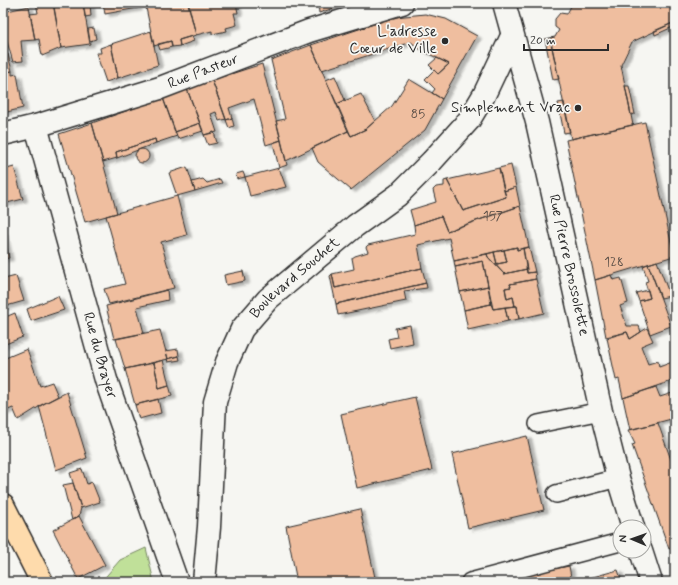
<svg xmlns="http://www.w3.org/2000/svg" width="678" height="585" font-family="Mynerve,sans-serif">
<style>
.green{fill:#c0e099;stroke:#768662}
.building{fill:#efbe9f;stroke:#2b2b2b;filter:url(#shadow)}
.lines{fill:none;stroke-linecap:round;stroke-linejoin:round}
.service-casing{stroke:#2b2b2b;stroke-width:20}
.minor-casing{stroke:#2b2b2b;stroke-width:25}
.tertiary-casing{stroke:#2b2b2b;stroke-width:25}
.primary-casing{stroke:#2b2b2b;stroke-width:25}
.service{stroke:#f6f6f2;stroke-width:17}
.minor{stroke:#f6f6f2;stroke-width:22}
.tertiary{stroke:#f6f6f2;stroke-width:22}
.primary{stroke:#fedbac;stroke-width:22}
.poi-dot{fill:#2b2b2b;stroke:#f6f6f2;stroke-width:1.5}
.labels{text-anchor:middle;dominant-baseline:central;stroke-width:3.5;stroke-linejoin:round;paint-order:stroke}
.number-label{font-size:13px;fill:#5c5048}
.poi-label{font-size:15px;fill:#2b2b2b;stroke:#f6f6f2;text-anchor:end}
.street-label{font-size:15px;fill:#2b2b2b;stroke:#f6f6f2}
</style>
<defs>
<filter id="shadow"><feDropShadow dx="4.5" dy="2.5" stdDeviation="1" flood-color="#0004"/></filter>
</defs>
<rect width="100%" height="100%" fill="#f6f6f2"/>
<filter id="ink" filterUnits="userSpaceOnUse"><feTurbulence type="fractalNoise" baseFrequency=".025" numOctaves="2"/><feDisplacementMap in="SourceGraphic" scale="8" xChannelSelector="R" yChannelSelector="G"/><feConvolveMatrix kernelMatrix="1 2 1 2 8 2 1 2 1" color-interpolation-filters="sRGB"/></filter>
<g filter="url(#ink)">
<!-- green -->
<path class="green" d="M146 548 154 582H101L120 560Z"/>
<!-- building -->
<path class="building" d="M36 3H53L61 48 42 56 39 39 35 40 30 14 38 13Z
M83 3H90L91 16 85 17Z
M83 3 90 44 61 48 54 7Z
M103 3H137L138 8 105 14Z
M145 3H188L196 35 179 40 180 46 172 47 171 41 154 46Z
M188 3H236L238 13H234L237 25 226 28 227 31 212 34V31L196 35Z
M318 3H349L319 13Z
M570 3H675V22L632 42 621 65 633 125 571 139 550 38 555 37 559 30 555 27V19L560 13 567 14 571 6Z
M29 6 35 40 21 41 23 61 13 62 5 35H3V12Z
M425 14 446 19 477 36 442 99 432 93 435 89 425 79 434 70 438 74 449 64 421 50 411 42 322 70 311 45 395 17Z
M675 22V26L655 35 654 31Z
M94 28 96 39 90 41 88 29Z
M151 31 158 65 118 78 111 44Z
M192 36 194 41 180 46 179 40Z
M550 38 559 79 553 80 545 39Z
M171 41 172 47 160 50 158 44Z
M111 44 118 78 106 82 96 53H101L100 48Z
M311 45 348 131 286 161 276 121 285 119 271 60Z
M8 54 12 71 3 73V55Z
M437 58 449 64 438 74 429 65Z
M262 64 281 140 266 145 254 99 229 108 232 118 226 120 212 80Z
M12 71V75L17 74 23 108 3 113V73Z
M335 76 345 100 337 104 326 80Z
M409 79 442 99 425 130 351 190 318 162 312 148 348 131 351 136 366 129 392 106Z
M212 80 226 119 219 121 216 112 211 114 217 132 204 135 187 89Z
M625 86H629L635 114 631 115Z
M187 89 200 123 175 132 163 98Z
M361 94 375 121 366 129 351 136 337 104Z
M163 98 177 136 156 143 155 139 116 152 117 158 103 162 92 123Z
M564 102 570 132 564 133 558 103Z
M232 118 234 126 229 128 226 120Z
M645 122 674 256 595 280 566 140Z
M92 123 117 213 85 222 59 134Z
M200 123 203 131 178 139 175 132Z
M214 132 217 143 208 145 204 135Z
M155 139 156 143 117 158 116 152Z
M281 140 287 165 279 168 273 143Z
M135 156a7 7 0 1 1 14 0a7 7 0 1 1-14 0Z
M511 165 516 187 504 191 499 168Z
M14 167 23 199 3 204V170Z
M187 167 195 191 177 196 169 173Z
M279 168 286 187 250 196 245 177Z
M499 168 506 197 463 211 447 180Z
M243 172 245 177 237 179 236 174Z
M203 179 207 183 220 179 222 183 195 191 192 182Z
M447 180 463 211 506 197 504 191 516 187 520 206 447 231 441 216 414 225 410 210 436 202 433 190 436 187 444 186V181Z
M177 196 187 235 161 242 174 288 109 304 104 289 125 284 106 216Z
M520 206 529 247 517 250V247L454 261 449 238 418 245 422 268 335 288 332 274 354 269 352 258 355 256 368 252 366 247 368 245 415 234 414 225 441 216 447 231Z
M3 232 9 258 3 259Z
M517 247V250L523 248 527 269 504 274 488 257 487 254 494 252 497 264 507 262 504 250Z
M529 247 535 272 527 273 523 248Z
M504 250 507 262 497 264 494 252Z
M487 254 488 257 504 274 527 269V273L535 272 536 279 510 284 511 287 505 288 507 299 513 297 515 306 493 309 483 261 455 267 454 261Z
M483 261 488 286 460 292 455 267Z
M657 261 670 296 661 298 648 264Z
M648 264 671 326 650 334 639 301 650 298 645 282 648 281 643 266Z
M422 268 426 283 336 304 330 276 332 274 335 288Z
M243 271 245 281 226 285 224 275Z
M611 275 613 280 621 278 628 303 620 306 627 326H639L641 332 630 339 627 332 606 337 595 280Z
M3 276 4 279 16 276 24 301 3 307Z
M536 279 544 313 519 319 517 306H515L513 297 507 299 505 288 511 287 510 284Z
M426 283 427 288 404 291 406 301 338 315 336 304Z
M488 286 491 304 464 310 460 292Z
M167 290 168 300 137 307 144 333 114 339 106 306Z
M648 290 650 298 639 301 636 293Z
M58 296 64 310 31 321 27 309Z
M491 304 493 309 505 307 508 321 468 330 464 310Z
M517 306 519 319 508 321 505 307Z
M15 313 23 337 3 345V318Z
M410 325 413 343 390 348 388 339 397 337 395 328Z
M647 328 653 341 641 346 648 364 658 361 659 367 675 361V380L623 398 619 379 616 380 607 338 627 332 630 339Z
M160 330 168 359 125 369 116 339Z
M27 349 40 386 52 382 58 396 45 403 18 420 13 408 3 412V384L4 383 3 379V359Z
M178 349 179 356 168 359 166 351Z
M179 356 180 360 168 362 167 359Z
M163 360 169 385 159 388 154 363Z
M154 363 159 388 169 385 172 396 135 405 125 369Z
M656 387 660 397 675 392V418L630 430 623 398Z
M67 392 87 458 56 470 39 406Z
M415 397 432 470 357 488 341 414Z
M158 399 161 413 139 419 135 405Z
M658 423 675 471V547L669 549 632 445 635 444 628 430Z
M527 436 544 510 468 528 452 454Z
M82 469 87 484 92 482 100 502 81 508 70 473Z
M73 483 81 508 79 516 72 520 63 485Z
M360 509 376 582H297L286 526Z
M79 516 105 565 78 579 53 530Z
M569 566 572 582H497V580Z
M618 570 622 582H575Z"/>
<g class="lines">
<defs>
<path id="service" d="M538 424 601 411
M556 494 618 478
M470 582 620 542"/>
<g id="minor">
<path id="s1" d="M36 126 106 380 177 582"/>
<path id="s2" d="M3 134 36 126 160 88 309 31 402 3"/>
<path id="s3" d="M204 582 209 527 215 402 227 362 242 329 268 299 355 226 398 195 432 161 469 120 484 95 512 36"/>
</g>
<g id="tertiary">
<path id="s4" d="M504 3 537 122 601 411 618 478 633 527"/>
<path d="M641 551 651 582"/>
</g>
<path id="primary" d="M3 505 42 582"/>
</defs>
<!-- service casing -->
<use href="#service" class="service-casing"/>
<!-- minor casing -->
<use href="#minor" class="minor-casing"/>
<!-- tertiary casing -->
<use href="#tertiary" class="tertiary-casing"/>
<!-- primary casing -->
<use href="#primary" class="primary-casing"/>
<!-- service -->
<use href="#service" class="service"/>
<!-- minor -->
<use href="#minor" class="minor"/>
<!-- tertiary -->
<use href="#tertiary" class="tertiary"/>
<!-- primary -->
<use href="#primary" class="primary"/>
</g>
</g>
<!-- markers -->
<g class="poi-dot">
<circle cx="445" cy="41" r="4"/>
<circle cx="578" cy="108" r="4"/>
</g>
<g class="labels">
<!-- number labels -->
<g class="number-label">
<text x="418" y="114">85</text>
<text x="493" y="216">157</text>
<text x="614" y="262">128</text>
</g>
<!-- poi labels -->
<g class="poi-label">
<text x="437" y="32">L'adresse<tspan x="437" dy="17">Cœur de Ville</tspan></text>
<text x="570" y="108">Simplement Vrac</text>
</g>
<!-- street labels -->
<g class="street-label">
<text stroke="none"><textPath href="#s2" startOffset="210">Rue Pasteur</textPath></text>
<text stroke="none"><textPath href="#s4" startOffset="270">Rue Pierre Brossolette</textPath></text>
<text stroke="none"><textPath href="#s3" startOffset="332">Boulevard Souchet</textPath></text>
<text stroke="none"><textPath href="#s1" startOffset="238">Rue du Brayer</textPath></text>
</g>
</g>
<!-- margin -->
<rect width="678" height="585" fill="none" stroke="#f6f6f2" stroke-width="16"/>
<rect x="8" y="8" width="662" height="569" fill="none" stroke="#2b2b2b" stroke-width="1.5" filter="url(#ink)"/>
<!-- north arrow -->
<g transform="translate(632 539) rotate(272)"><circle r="19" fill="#f6f6f2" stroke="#a5a5a2"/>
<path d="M0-3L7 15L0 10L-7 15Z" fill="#2b2b2b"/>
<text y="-6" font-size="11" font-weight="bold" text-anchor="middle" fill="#2b2b2b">N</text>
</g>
<!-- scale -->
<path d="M524 44v6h84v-6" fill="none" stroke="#2b2b2b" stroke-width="2"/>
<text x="530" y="44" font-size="12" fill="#2b2b2b" stroke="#f6f6f2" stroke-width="3" paint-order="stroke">20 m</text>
</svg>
